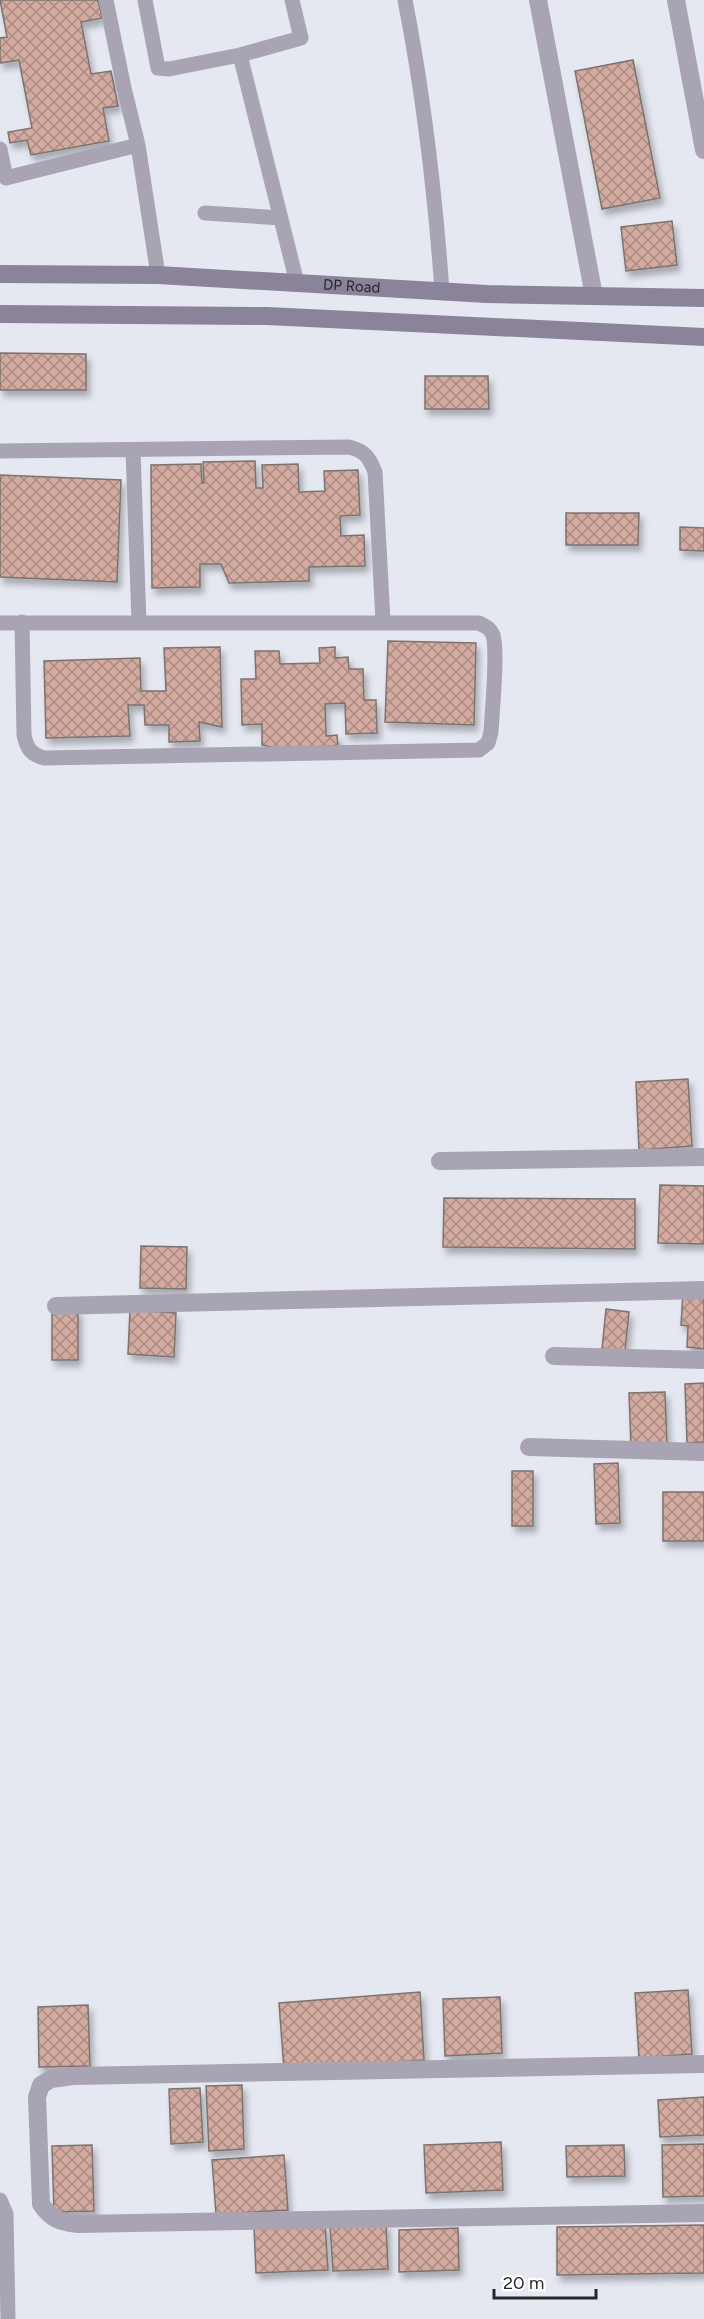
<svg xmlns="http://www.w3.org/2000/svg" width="704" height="2319" font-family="Figtree,sans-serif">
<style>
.building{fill:url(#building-cross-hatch);stroke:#7c7371;stroke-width:1.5;filter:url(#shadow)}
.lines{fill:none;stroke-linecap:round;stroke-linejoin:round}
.lane{stroke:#a9a4b4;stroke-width:15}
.street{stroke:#a9a4b4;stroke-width:18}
.secondary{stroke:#8a839a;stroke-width:18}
.labels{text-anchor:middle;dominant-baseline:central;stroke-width:6;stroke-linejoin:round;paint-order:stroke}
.street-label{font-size:15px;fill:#25272a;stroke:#fff}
</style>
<defs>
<pattern id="building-cross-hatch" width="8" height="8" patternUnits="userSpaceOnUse" patternTransform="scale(1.5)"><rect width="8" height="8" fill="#d3aa9f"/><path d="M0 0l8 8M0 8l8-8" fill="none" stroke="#ab8a82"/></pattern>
<filter id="shadow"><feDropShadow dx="3.5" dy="6" stdDeviation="3" flood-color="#0004"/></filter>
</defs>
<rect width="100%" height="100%" fill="#e5e8f1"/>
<!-- building -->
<path class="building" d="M0 0H98L102 18 81 22 91 74 111 71 118 106 103 108 109 141 31 155 27 140 10 143 8 132 32 128 19 60 0 63V38L7 37Z
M633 60 660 198 602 209 575 71Z
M672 221 677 265 626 271 621 227Z
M0 353 86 354V390H0Z
M425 376H488L489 409H425Z
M255 461 256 488H263L262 465 298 464 299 492 325 491 324 471 358 470 360 515 340 516 341 536 364 535 365 566 309 567V581L229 583 221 564H200V587L152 588 151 465 201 464 202 483H204L203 462Z
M0 475 121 480 117 582 0 577Z
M566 513H639L638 545H566Z
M680 527 704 528V551L680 550Z
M388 641 476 643 474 725 385 722Z
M220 647 222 727 199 722 200 741 169 742V725H145L144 705H128L130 736 46 738 44 661 140 658 141 691H166L164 648Z
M335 647V658L348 657 349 669H363L364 700H376L377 733 346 734 345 703 325 704 326 736 337 735 338 746 275 748 262 745V724L242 725 241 679H256L255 651H279L280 664 320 663 319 648Z
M688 1079 692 1146 639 1150 636 1082Z
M660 1185 704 1186V1244L658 1243Z
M444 1198 635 1199V1249L443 1247Z
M141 1246 187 1247 186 1289 140 1288Z
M683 1292 704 1294V1349L687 1347 688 1326 681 1325Z
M606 1309 629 1312 625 1351 602 1349Z
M52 1310H78V1360H52Z
M130 1310 176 1313 174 1357 128 1354Z
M704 1383V1442L687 1443 685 1384Z
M665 1392 667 1446 631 1447 629 1393Z
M618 1463 620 1523 596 1524 594 1464Z
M512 1471H533V1526H512Z
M663 1492H704V1541H663Z
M688 1990 692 2054 639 2058 635 1993Z
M420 1992 424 2060 284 2070 279 2003Z
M500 1997 502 2053 445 2056 443 1999Z
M88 2005 90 2066 39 2067 38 2007Z
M242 2085 244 2149 209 2151 206 2086Z
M200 2088 203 2142 171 2144 169 2089Z
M704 2097V2135L660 2137 658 2100Z
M501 2142 503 2190 426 2193 424 2145Z
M704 2144V2196L663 2197 662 2145Z
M92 2145 94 2211 54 2212 52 2146Z
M624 2145 625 2176 567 2177 566 2146Z
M284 2155 288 2210 216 2214 212 2160Z
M386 2223 388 2269 333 2271 330 2225Z
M325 2224 328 2270 256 2273 254 2227Z
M704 2225V2273L557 2275V2227Z
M458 2228 459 2270 399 2272V2230Z"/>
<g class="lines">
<!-- lane -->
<path class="lane" d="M106 0 124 88 138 145 158 275
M145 0 158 68 169 69 240 55 301 38 292 0
M405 0C424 97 435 193 442 291
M240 55 297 283
M0 149 6 178 138 145
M205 213 281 218
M133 450 139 622
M0 451 349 447C365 451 369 457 375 472L383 621
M0 623H479C485 626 490 628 493 635 498 652 492 712 491 732L488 743 479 750 44 758C31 754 27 749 24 735L22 622
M0 2200 6 2214 8 2319"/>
<!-- street -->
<path class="street" d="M538 0 594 296
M676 0 704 150
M440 1161 704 1157
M56 1306 704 1290
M554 1356 704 1360
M529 1447 704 1452
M704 2064 73 2076 51 2079 41 2085 37 2097 41 2204C51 2219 60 2222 78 2224L704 2213"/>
<!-- secondary -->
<g class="secondary">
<path id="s1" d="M0 274 158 275 487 294 704 298"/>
<path d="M0 314 267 316 704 337"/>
</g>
</g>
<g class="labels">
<!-- street labels -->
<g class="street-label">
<text stroke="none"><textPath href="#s1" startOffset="352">DP Road</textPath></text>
</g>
</g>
<!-- scale -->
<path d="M494 2289v9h102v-9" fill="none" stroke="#25272a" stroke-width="3"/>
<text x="503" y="2289" font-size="18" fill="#25272a" stroke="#ffffff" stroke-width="4.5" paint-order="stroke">20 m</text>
</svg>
